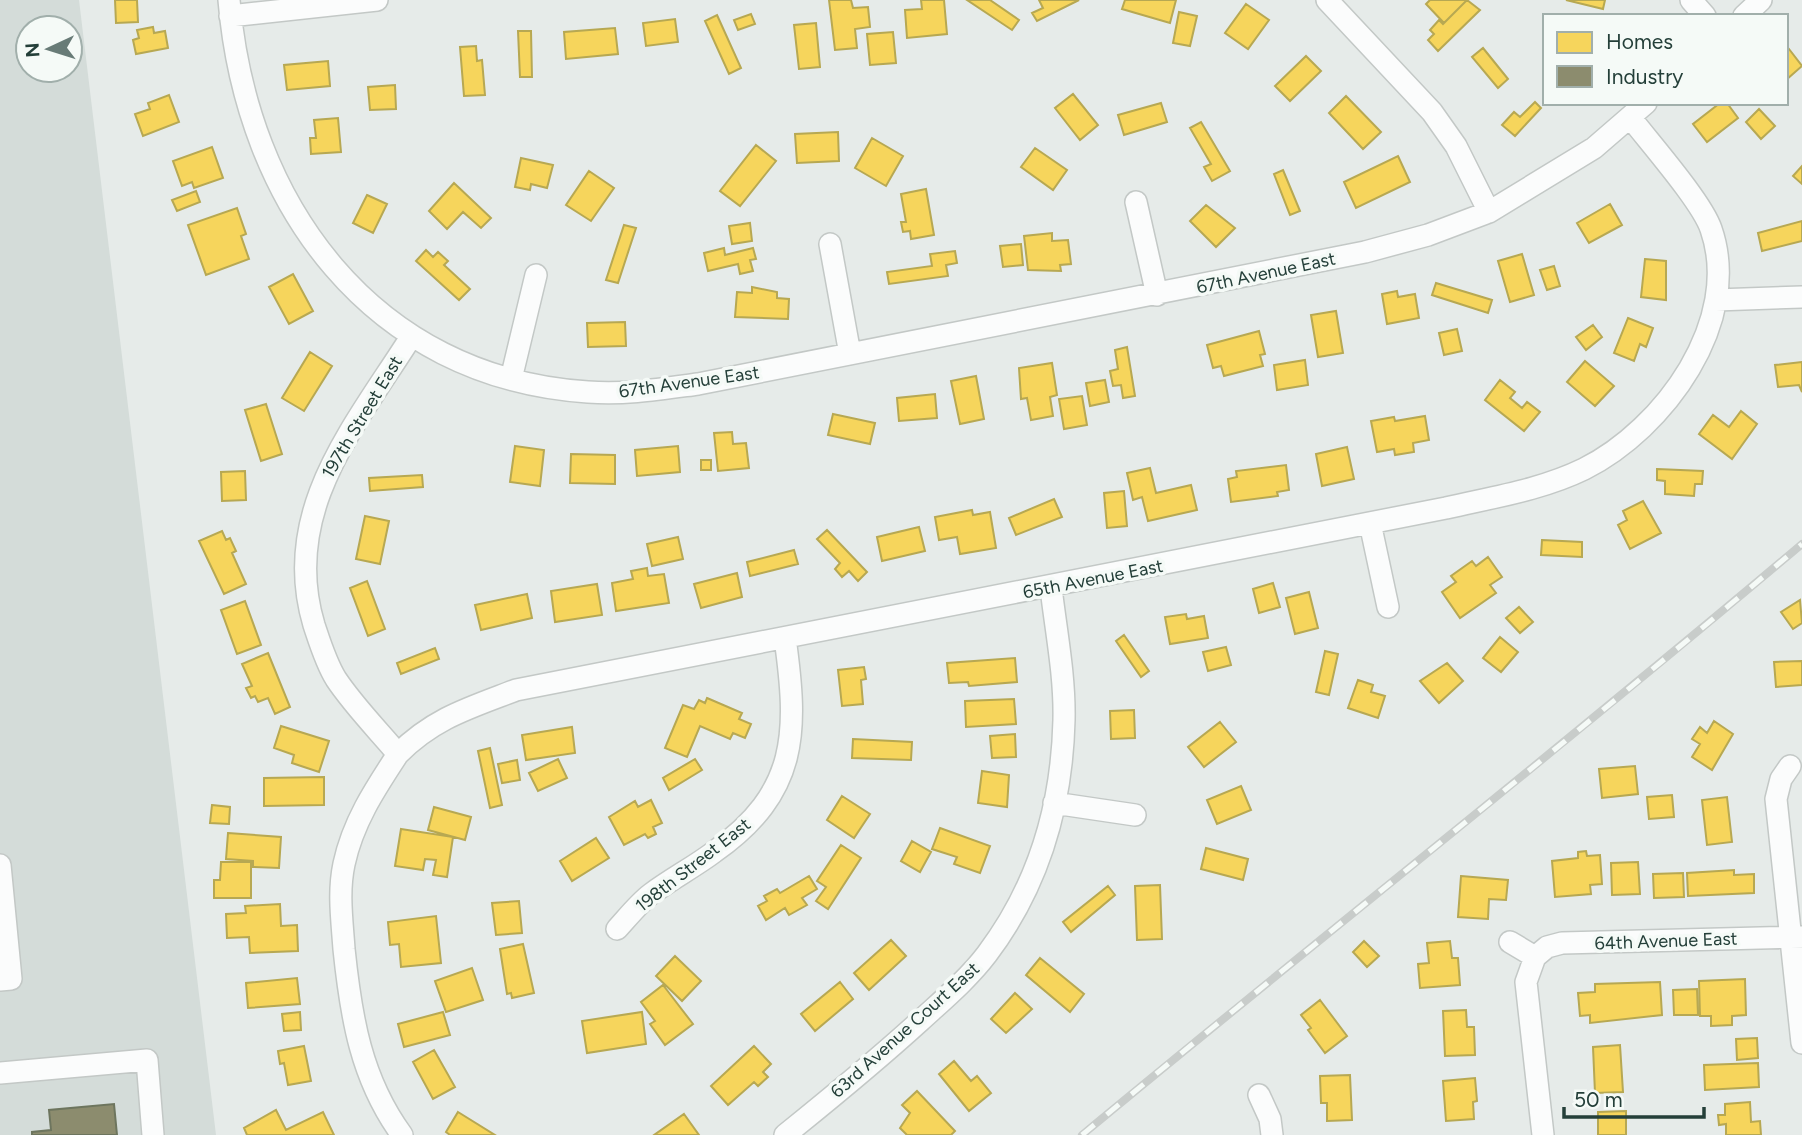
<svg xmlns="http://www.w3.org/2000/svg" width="1802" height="1135" font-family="Figtree,sans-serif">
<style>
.built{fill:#d4dcd9;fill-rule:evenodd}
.homes{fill:#f6d55c;stroke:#b7a852;stroke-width:2}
.industry{fill:#8c8c6e;stroke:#6d755e;stroke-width:2}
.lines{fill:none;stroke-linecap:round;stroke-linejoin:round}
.minor-casing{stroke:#c3c8c6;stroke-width:24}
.minor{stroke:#fbfcfc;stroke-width:21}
.rail-casing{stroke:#c8ccca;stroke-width:8}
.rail{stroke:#f5faf7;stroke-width:5;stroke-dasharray:16;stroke-linecap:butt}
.labels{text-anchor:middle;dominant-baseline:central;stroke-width:7;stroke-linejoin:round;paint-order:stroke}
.street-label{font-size:18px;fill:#243f39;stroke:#f5faf7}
</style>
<rect width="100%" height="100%" fill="#e6ebe9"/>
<!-- built -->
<path class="built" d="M0 0H79L216 1135H0ZM28 28H70V70H28Z"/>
<!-- homes -->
<path class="homes" d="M115 0H137L138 22 116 23Z
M829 0H851L853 8 868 7 870 27 855 29 857 48 835 50Z
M921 0H944L947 34 907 38 905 10 922 9Z
M967 0H990L1019 20 1012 30Z
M1039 0H1079L1037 21 1032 13 1043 8Z
M1125 0H1176L1170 23 1122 9Z
M1430 0H1467L1444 23 1426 4Z
M1467 0 1480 10 1438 51 1428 40 1434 34 1430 30 1439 20 1443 24Z
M1566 0H1605L1603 9Z
M1246 4 1269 20 1248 49 1225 33Z
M1179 12 1197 16 1190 46 1173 43Z
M751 14 755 24 738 30 734 20Z
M717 15 741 68 729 74 705 21Z
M675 19 678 42 646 46 643 23Z
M816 23 820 67 799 69 794 25Z
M153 27 154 33 165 31 168 48 136 54 133 40 139 38 137 30Z
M615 28 618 54 566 59 564 32Z
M518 31H531L532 77H520Z
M893 32 896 63 870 65 867 34Z
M476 46 477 61 482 60 485 95 464 96 460 47Z
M1483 48 1508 79 1498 88 1472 57Z
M1789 49 1802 66 1786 80V51Z
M1306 56 1321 71 1290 101 1275 86Z
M328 61 330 86 287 90 284 65Z
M395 85 396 109 370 110 368 87Z
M1073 94 1098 125 1080 140 1055 108Z
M169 95 179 122 143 136 135 114 150 109 148 103Z
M1346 96 1381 132 1363 149 1329 113Z
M1535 102 1541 108 1515 136 1502 125 1514 112 1520 117Z
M1161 103 1167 122 1124 135 1118 115Z
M1720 103H1727L1738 118 1707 142 1693 124Z
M1759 109 1775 126 1761 139 1746 122Z
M338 118 341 152 311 154 310 138H316L314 120Z
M1201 122 1230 171 1212 181 1204 167 1211 164 1190 128Z
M838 132 839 161 797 163 795 134Z
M872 138 903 156 886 186 855 168Z
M756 145 776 161 740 206 720 191Z
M212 147 223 178 194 188 192 182 182 186 173 161Z
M1035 148 1067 170 1053 190 1021 167Z
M1398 156 1410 182 1356 208 1344 182Z
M521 158 553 165 547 188 531 184 530 190 515 187Z
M1802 166V184L1793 176Z
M1283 170 1300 211 1290 215 1274 174Z
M589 171 614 188 591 221 566 205Z
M454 183 491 218 481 228 463 212 447 229 429 211Z
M926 189 934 235 911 239 910 231 903 232 901 222H906L901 194Z
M196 191 200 202 177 211 172 200Z
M367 195 387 204 373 233 353 223Z
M1610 204 1622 225 1589 243 1577 223Z
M1206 205 1235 228 1216 247 1190 221Z
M237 208 246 234 241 236 249 259 206 275 188 225Z
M1802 221V241L1762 251 1758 233Z
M750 223 752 241 732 244 729 226Z
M624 225 636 228 618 283 606 280Z
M1052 233V241L1068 240 1071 264 1060 265 1061 271 1028 270 1024 236Z
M1021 244 1023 265 1003 267 1000 246Z
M724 248 725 255 753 248 756 259 750 260 753 271 740 274 738 264 708 271 704 253Z
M426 250 433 257 438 252 448 261 444 265 470 289 459 300 416 261Z
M955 251 957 263 946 265 948 276 889 284 887 272 932 266 930 254Z
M1522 254 1534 295 1510 302 1498 261Z
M1645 259 1666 261V300L1641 297Z
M1554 266 1560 286 1547 290 1540 270Z
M293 274 313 311 289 324 269 287Z
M1436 283 1492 300 1488 313 1432 295Z
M752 287 777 292V298L789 299 788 319 735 317 737 292 752 293Z
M1397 291 1398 297 1415 294 1419 318 1387 324 1382 294Z
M1336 311 1343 353 1318 357 1311 315Z
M1628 318 1653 328 1646 347 1640 344 1634 361 1614 353Z
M625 322 626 346 588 347 587 323Z
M1593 325 1602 337 1586 350 1576 337Z
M1457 329 1462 351 1444 355 1439 333Z
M1259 331 1265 354 1260 355 1263 366 1224 376 1221 366 1213 368 1207 345Z
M1127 347 1135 396 1123 398 1121 385 1113 386 1110 371 1118 369 1115 350Z
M310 352 332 366 304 411 282 398Z
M1305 360 1308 385 1277 390 1274 365Z
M1585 361 1614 386 1595 406 1567 382Z
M1802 362V392L1799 385 1778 387 1775 365Z
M1052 363 1057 395 1050 397 1053 416 1031 420 1027 398 1021 399 1019 368Z
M976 376 984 419 960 424 951 381Z
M1105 380 1109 402 1090 406 1086 383Z
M1500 380 1515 392 1510 398 1522 408 1527 402 1540 412 1524 431 1485 400Z
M935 394 937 418 899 421 897 398Z
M1082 396 1087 425 1064 429 1059 399Z
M266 404 282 454 261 461 245 410Z
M1741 411 1757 424 1732 459 1699 434 1713 415 1729 427Z
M833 414 875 423 870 444 828 435Z
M1425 416 1429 440 1413 443 1414 452 1395 455 1394 449 1377 452 1371 421 1394 417 1395 421Z
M732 432 733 444 746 443 749 468 718 471 714 433Z
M515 446 544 450 540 486 510 482Z
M678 446 680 472 637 476 635 450Z
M1347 447 1354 479 1322 486 1316 454Z
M571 454 615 455V484L570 483Z
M701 460H711V470H701Z
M1286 465 1289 490 1277 492 1278 496 1231 502 1228 479 1237 477 1236 471Z
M1150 468 1156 493 1191 485 1197 510 1148 521 1142 497 1133 500 1127 473Z
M1657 469 1703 471 1702 484H1695L1694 496 1665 494V481L1657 480Z
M245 471 246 500 222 501 221 472Z
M422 475 423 487 370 491 369 478Z
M1124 491 1127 526 1107 528 1104 493Z
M1054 499 1062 517 1016 535 1009 518Z
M1643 501 1661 533 1630 549 1618 525 1627 520 1623 511Z
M972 510 973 515 990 512 996 548 960 554 957 537 939 540 935 517Z
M365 516 389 521 380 564 356 559Z
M919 527 925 551 882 561 877 537Z
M827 530 867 572 858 581 849 571 842 577 835 569 840 563 817 539Z
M222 531 226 540 230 538 236 551 232 553 246 584 224 594 199 541Z
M678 537 683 559 652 566 647 544Z
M1542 540 1582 542V557L1541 555Z
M794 550 798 564 750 576 747 562Z
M1488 557 1502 577 1490 585 1496 593 1460 618 1442 592 1456 582 1451 576 1472 561 1476 566Z
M647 568 648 576 664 574 669 603 616 611 612 583 633 579 631 571Z
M737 573 742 597 701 608 694 584Z
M367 581 385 629 368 636 350 588Z
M1273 583 1280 607 1259 613 1253 589Z
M597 584 602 615 555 622 551 591Z
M1309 592 1318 628 1295 634 1286 598Z
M527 594 532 618 481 630 475 605Z
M1800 600 1802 623 1793 629 1781 612Z
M245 601 261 645 237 654 221 610Z
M1519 607 1533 622 1520 633 1506 618Z
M1186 614 1187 619 1204 616 1208 638 1170 644 1165 617Z
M1124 635 1149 671 1141 677 1116 641Z
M1500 637 1518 652 1501 672 1483 658Z
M1226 647 1231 665 1208 671 1203 652Z
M435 648 439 659 401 674 397 663Z
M1325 651 1338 654 1329 695 1316 692Z
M268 653 290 707 275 714 268 698 258 702 255 696 251 698 246 688 252 686 242 664Z
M1015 658 1017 682 969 686 968 682 949 683 947 663Z
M1802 661V685L1776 687 1774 662Z
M1447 663 1463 681 1439 703 1420 681Z
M864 667 866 679 861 680 863 704 842 706 838 670Z
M1358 680 1373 685 1371 692 1385 696 1378 718 1348 708Z
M707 698 742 713 739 719 751 724 745 738 733 733 730 739 700 726 687 757 665 748 683 705 694 709 699 700 705 703Z
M1014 699 1016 724 966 727 965 701Z
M1134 710 1135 738 1111 739 1110 711Z
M1714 721 1733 734 1712 770 1692 757 1700 744 1692 739 1700 727 1707 733Z
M1220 722 1236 742 1204 767 1188 747Z
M281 726 329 741 319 772 292 763 294 755 274 748Z
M572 727 575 753 526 760 522 735Z
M1015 734 1016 757 992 758 990 736Z
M853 739 912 742 911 760 852 758Z
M490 748 502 805 490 808 478 751Z
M558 759 567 778 538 791 529 773Z
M695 759 702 770 669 790 663 778Z
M517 760 520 780 502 783 498 764Z
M1635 766 1638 794 1602 798 1599 769Z
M982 771 1009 775 1007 807 978 803Z
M324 777V805L264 806V778Z
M1241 786 1251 810 1217 824 1207 800Z
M1672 795 1674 817 1649 819 1647 797Z
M842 796 870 814 854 838 827 820Z
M1727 797 1732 842 1707 845 1702 800Z
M651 800 662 823 653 827 656 834 648 838 645 834 624 845 609 817 635 801 638 807Z
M212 805 230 807 229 824 210 823Z
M434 807 471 817 465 840 428 830Z
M940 828 990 846 980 873 954 864 957 857 932 849Z
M401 829 453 837 447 877 433 875 436 860 425 859 423 870 395 866Z
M228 833 281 837 279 868 253 867V861L226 859Z
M596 838 609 858 572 881 560 861Z
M912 841 931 852 920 872 901 861Z
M841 845 861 858 828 909 816 901 826 887 817 881Z
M1206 848 1248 859 1243 880 1201 869Z
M1586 851 1587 856 1600 855 1602 884 1590 885 1591 894 1555 897 1552 861 1578 858V852Z
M221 862H251V898H214V880H220Z
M1638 862 1640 894 1612 895 1611 863Z
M1734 870V875L1754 874V893L1688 896 1687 873Z
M1683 873 1684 897 1654 898 1653 874Z
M809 876 817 889 802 898 807 905 789 915 785 908 766 920 758 906 767 901 764 896 777 889 780 893Z
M1461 876 1508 880 1506 900 1489 899 1488 919 1458 917Z
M1160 885 1162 939 1137 940 1135 886Z
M1108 886 1115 895 1071 932 1063 922Z
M519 901 522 933 496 935 492 903Z
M280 904 281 926 297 925 298 951 250 953 249 937 227 938 226 914 246 913 245 906Z
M436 916 441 963 401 967 399 944 390 945 388 922Z
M891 940 906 956 869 990 854 973Z
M1364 941 1379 956 1367 967 1353 952Z
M1450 941 1452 958H1458L1460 985 1420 988 1418 964 1429 963 1427 943Z
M523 944 534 993 512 998 511 993 507 994 500 949Z
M675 956 701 981 682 1001 656 976Z
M1040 958 1084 994 1070 1012 1026 975Z
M472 968 483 1000 446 1012 435 981Z
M297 978 300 1004 248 1008 246 983Z
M1745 979 1746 1015 1732 1016V1025L1711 1026V1016H1700L1699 981Z
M840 982 853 999 815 1031 801 1014Z
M1660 982 1662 1015 1590 1023V1015L1580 1016 1578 993 1595 992V984Z
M663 985 693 1024 665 1045 650 1024 655 1021 641 1002Z
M1697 989 1698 1015H1674L1673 990Z
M1015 993 1032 1009 1006 1033 991 1019Z
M1320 1000 1347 1036 1325 1053 1308 1030 1311 1028 1301 1015Z
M1466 1010 1467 1027H1474L1475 1055 1445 1056 1443 1011Z
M300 1012 301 1030 284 1031 282 1014Z
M443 1012 450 1035 404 1047 398 1024Z
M642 1012 646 1044 587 1053 582 1021Z
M1757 1038 1758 1058 1737 1060 1736 1039Z
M1620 1045 1623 1092 1595 1093 1593 1047Z
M304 1046 311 1081 288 1085 284 1063 280 1064 278 1051Z
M754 1046 771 1064 763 1072 768 1077 758 1086 754 1082 728 1105 711 1086Z
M434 1050 455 1087 433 1099 413 1062Z
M954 1061 971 1081 977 1076 991 1093 969 1111 939 1074Z
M1758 1063 1759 1087 1705 1090 1704 1065Z
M1350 1075 1352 1120 1327 1121V1103H1321L1320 1076Z
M1475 1078 1477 1101 1473 1102 1474 1119 1446 1121 1443 1081Z
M917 1091 955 1131 951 1135H907L900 1128 910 1113 902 1105Z
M1750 1102 1751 1122 1760 1121 1761 1135H1726V1124L1719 1125 1718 1115H1725V1104Z
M276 1110 286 1130 323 1112 334 1135H247L244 1128Z
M1626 1111V1135H1598V1112Z
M458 1112 495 1135H450L446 1132Z
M684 1114 699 1135H654Z"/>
<!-- industry -->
<path class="industry" d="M114 1104 117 1135H32V1132L51 1130 49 1110Z"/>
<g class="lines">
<defs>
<path id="minor" d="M229 0C246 204 372 378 588 392 625 395 661 389 698 384L1365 252 1428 235 1489 212 1594 148 1646 103
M1327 0 1432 112 1456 146 1489 212
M1691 0 1705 16
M230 16 377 0
M1744 16 1761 0
M1136 202 1157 295
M830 244 850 354
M1716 300 1802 297
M511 379 536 275
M1370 523 1388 607
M398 754C434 718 469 708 516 690L1446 508C1493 497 1541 490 1584 469 1664 429 1743 321 1711 229 1702 202 1650 143 1630 117
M1790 766 1781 779 1776 799 1802 1043
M1054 803 1135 815
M0 865 11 979 0 980
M617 929C628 917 639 903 651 894 671 879 694 867 714 852 799 792 798 732 785 638
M1510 942 1535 957 1526 982 1543 1135
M1535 957 1547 947 1562 943 1802 937
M0 1073 147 1060 153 1135
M1259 1095 1270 1119 1272 1135
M402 1135C361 1079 351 1017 344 949 342 920 338 892 344 864 353 822 375 789 398 754 377 729 354 706 336 679 326 663 320 643 314 625 280 512 354 427 411 337
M785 1135C831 1098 876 1061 920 1021 943 1000 968 979 987 954 1039 885 1062 805 1064 720 1065 676 1056 631 1051 588"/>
</defs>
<!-- minor casing -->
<use href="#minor" class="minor-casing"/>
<!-- minor -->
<use href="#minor" class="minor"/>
<defs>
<path id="rail" d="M1082 1135C1321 937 1565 745 1802 544"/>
</defs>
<!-- rail casing -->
<use href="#rail" class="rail-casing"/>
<!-- rail -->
<use href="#rail" class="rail"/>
</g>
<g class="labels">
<!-- street labels -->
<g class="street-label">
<text transform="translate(1266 273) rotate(-12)">67th Avenue East</text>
<text transform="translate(689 382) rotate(-8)">67th Avenue East</text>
<text transform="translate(362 417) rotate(-59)">197th Street East</text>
<text transform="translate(1093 579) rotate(-11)">65th Avenue East</text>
<text transform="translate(693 865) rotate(-38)">198th Street East</text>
<text transform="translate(1666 941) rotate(-2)">64th Avenue East</text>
<text transform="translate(905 1030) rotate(-42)">63rd Avenue Court East</text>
</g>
</g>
<!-- legend -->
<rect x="1543" y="14" width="245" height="91" fill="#f5faf7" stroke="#a1afab" stroke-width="2"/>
<rect x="1557" y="32" width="35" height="21" fill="#f6d55c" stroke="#a1afab" stroke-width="2"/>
<text x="1606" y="49" font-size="21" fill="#243f39">Homes</text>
<rect x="1557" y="66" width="35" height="21" fill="#8c8c6e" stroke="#a1afab" stroke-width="2"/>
<text x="1606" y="84" font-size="21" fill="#243f39">Industry</text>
<!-- north arrow -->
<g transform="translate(49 49) rotate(266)"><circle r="33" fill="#f5faf7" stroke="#a1afab" stroke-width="2"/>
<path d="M0-5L12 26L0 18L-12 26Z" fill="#687b77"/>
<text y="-10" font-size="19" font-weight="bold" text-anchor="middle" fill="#243f39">N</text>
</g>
<!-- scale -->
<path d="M1564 1107v10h140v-10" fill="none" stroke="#243f39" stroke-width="3.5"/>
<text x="1574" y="1107" font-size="21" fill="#243f39" stroke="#f5faf7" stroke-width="5" paint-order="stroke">50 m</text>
</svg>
